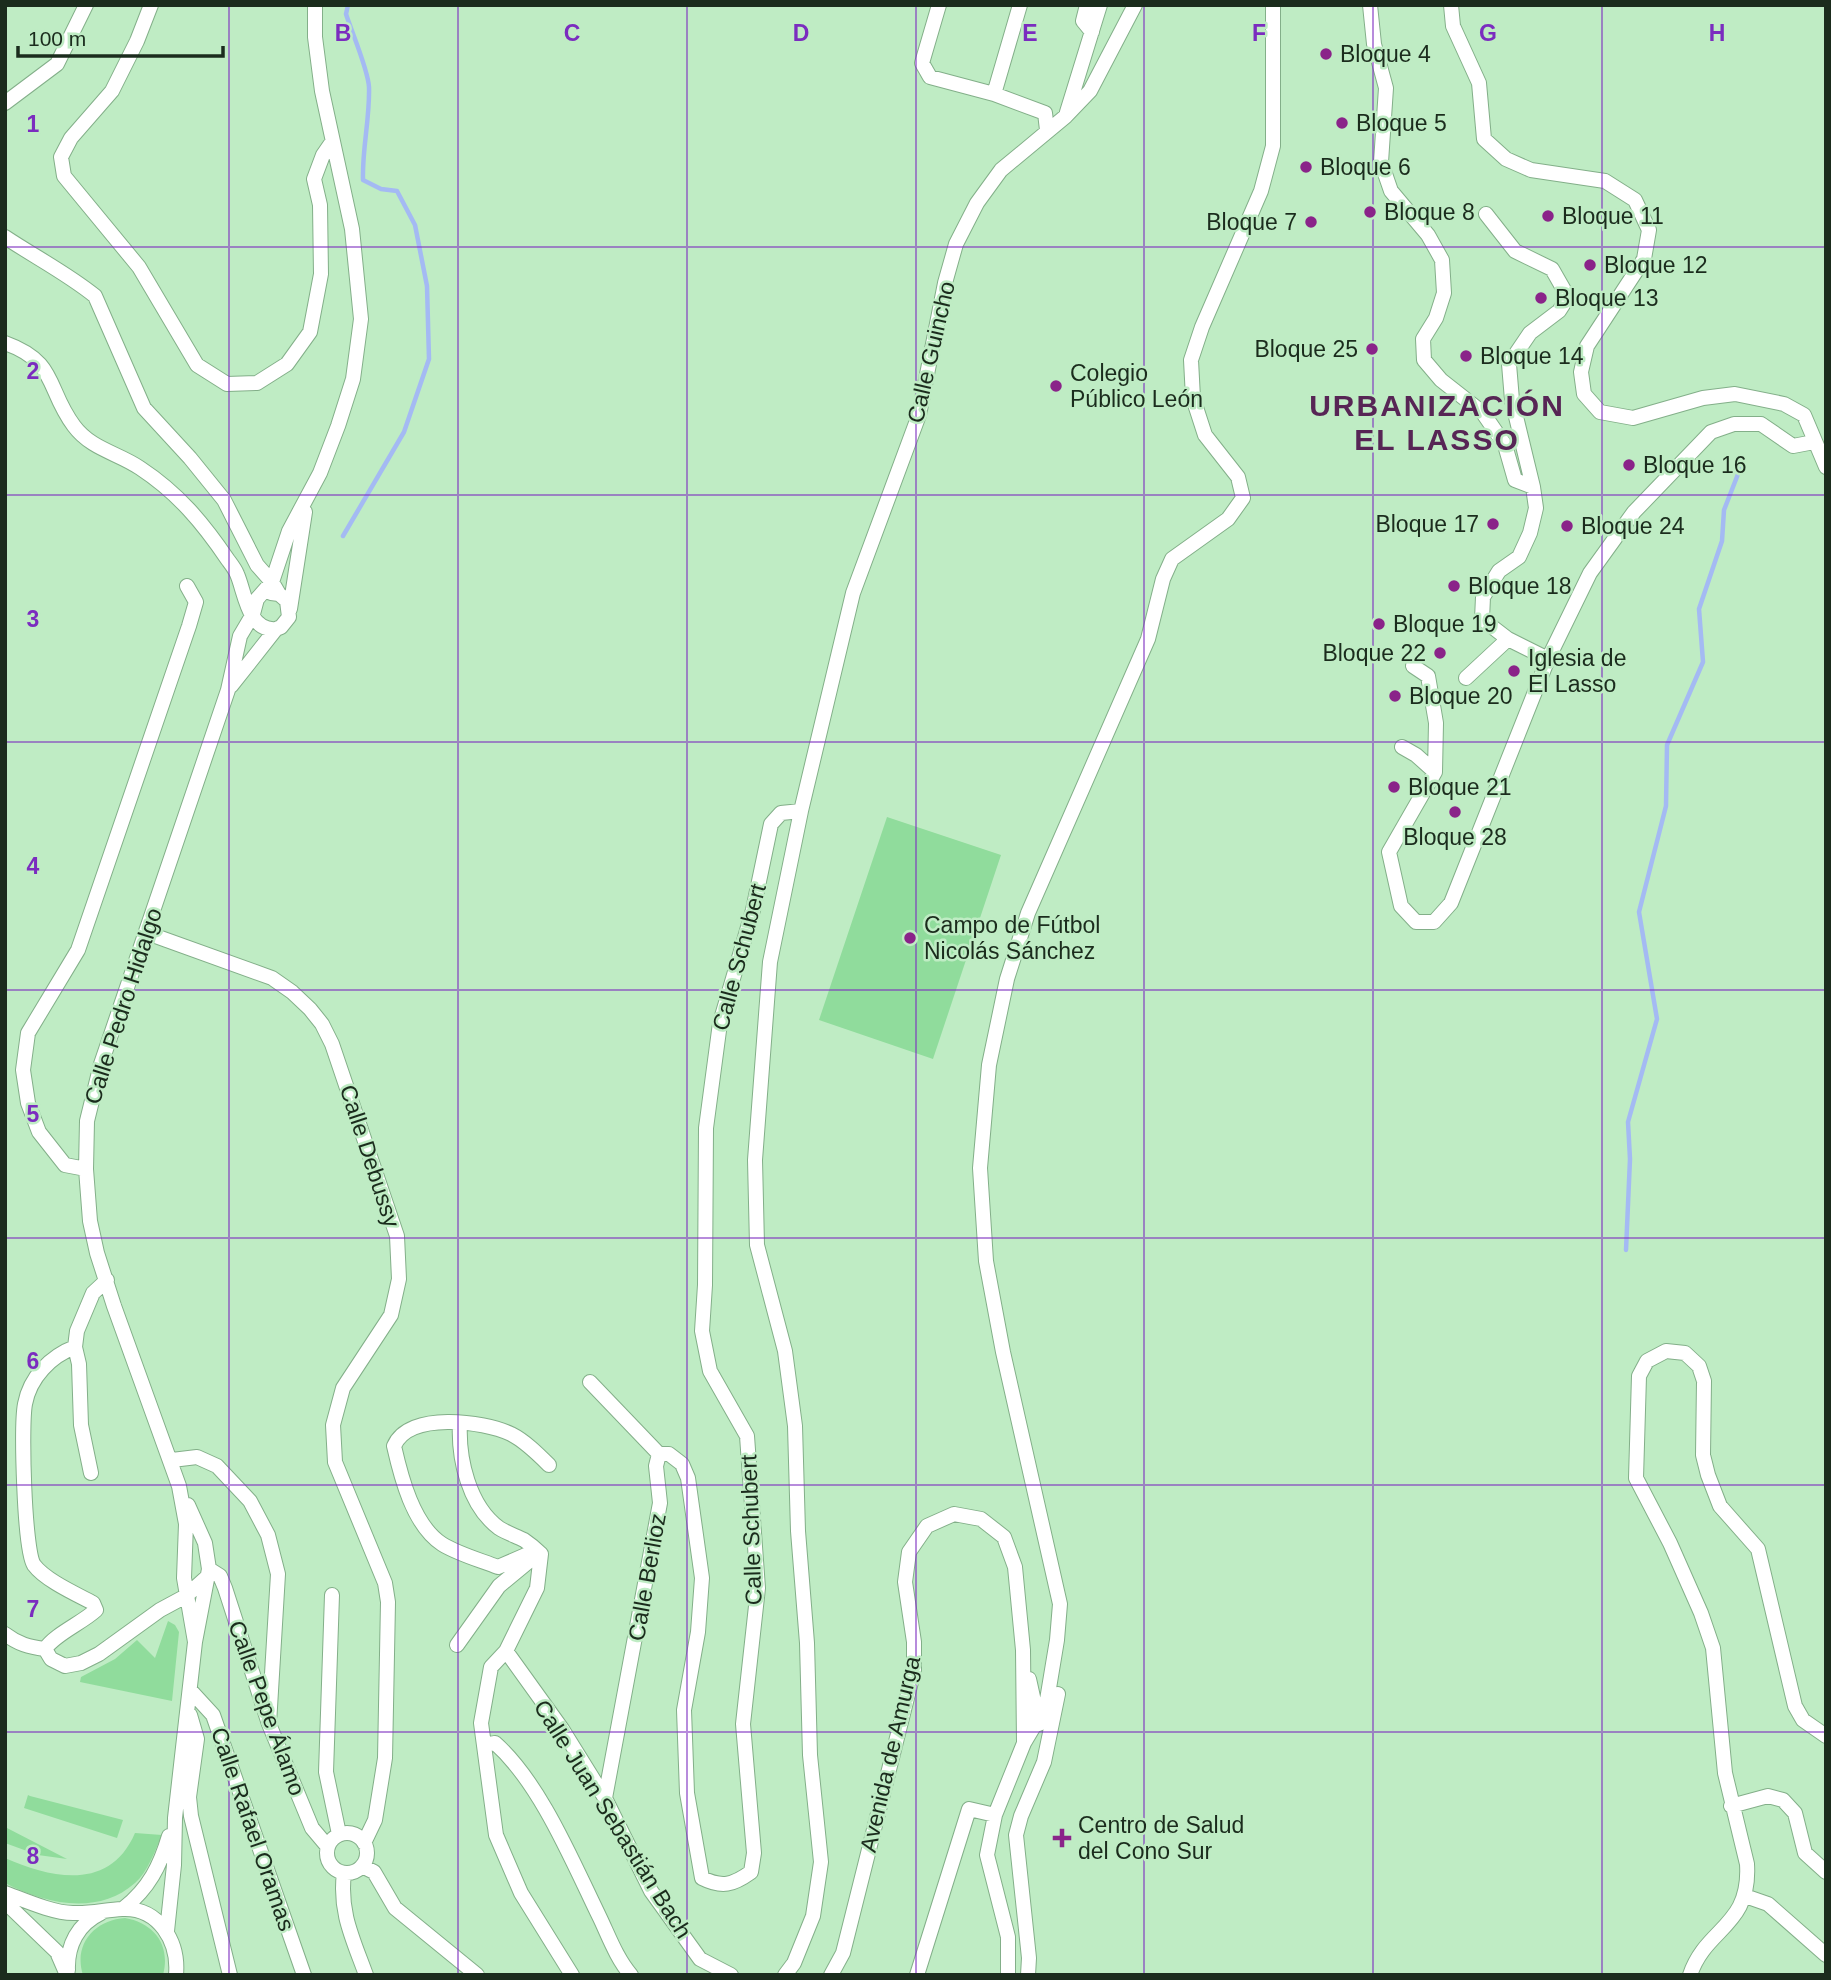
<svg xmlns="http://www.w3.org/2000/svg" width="1831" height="1980" font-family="Arial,sans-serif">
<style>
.green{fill:#90dc9c}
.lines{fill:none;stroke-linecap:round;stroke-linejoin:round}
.stream{stroke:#a4baf3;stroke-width:4.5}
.minor-casing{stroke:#83af89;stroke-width:16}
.minor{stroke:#fff;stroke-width:14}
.grid{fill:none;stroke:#7b2cbf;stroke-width:2;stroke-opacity:0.55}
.poi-dot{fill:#8a2389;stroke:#bfecc4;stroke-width:2.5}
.labels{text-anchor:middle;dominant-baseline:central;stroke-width:5;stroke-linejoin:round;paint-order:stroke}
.poi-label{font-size:23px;fill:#1b2c1d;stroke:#bfecc4;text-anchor:start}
.street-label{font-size:23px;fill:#1b2c1d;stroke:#bfecc4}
.district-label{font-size:30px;font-weight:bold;letter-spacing:2px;fill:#572555;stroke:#bfecc4}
.grid-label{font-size:23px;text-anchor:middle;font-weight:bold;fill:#7b2cbf;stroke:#bfecc4;stroke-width:5;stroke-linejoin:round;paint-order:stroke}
</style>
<rect width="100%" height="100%" fill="#bfecc4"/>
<!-- green -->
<path class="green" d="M887 817 1001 855 933 1059 819 1020Z
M168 1621 175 1625 179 1632 172 1701 80 1682 81 1677 115 1659 137 1640 155 1658Z
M28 1795 30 1796 123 1820 117 1838 24 1808Z
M7 1828 67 1859 38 1855 5 1843Z
M135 1833 162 1835C155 1850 148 1872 135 1883 98 1916 45 1904 5 1883V1858C53 1879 110 1891 135 1833Z
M125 1918C154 1923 171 1945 163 1975H83C73 1944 95 1920 125 1918Z"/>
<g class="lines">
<!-- stream -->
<path class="stream" d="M343 536 404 432 429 359 427 286 415 225 397 191 381 189 363 180C362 149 370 118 369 87 368 69 352 33 346 14L348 5
M1626 1250 1630 1159 1628 1122 1657 1019 1639 912 1666 806 1667 745 1703 662 1699 609 1722 541 1724 510 1740 469"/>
<defs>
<path id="minor" d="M151 5 137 41 112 91 71 138 61 157 64 176 139 267 197 365 227 384 257 383 287 364 310 332 321 274 320 205 314 179 323 155 332 142
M939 5 922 63 930 77 994 94 1045 113 1047 130
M1087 5 1083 21 1092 32
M1370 5 1374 44 1386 88 1381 162 1391 191 1428 235 1442 260 1444 293 1436 318 1423 339 1424 360 1441 380 1483 413 1505 445 1515 480 1533 487
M1451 5 1453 26 1479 83 1484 139 1506 159 1531 170 1605 181 1635 200 1649 230 1644 259 1587 346 1581 372 1584 394 1600 412 1633 418 1703 398 1735 394 1784 404 1804 415 1826 467
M994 94 1020 5
M5 103 57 64 86 5
M1067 112 1100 5
M1486 214 1515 251 1552 269 1568 297 1559 311 1530 333 1509 364 1512 400 1533 487 1536 508 1530 533 1519 557 1499 571 1483 597 1482 619 1508 639 1548 659
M5 237C35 257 68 274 95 296L144 408 190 458 224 500 257 565 272 582 279 594
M5 343C58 362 46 389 74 426 91 449 118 453 140 468 178 493 203 523 228 560 231 564 235 569 237 574 245 592 248 632 276 629
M290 609 305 512
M1413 666 1428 676 1436 723 1435 772 1389 852 1401 906 1416 922H1434L1451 903 1548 659 1590 573 1634 512 1711 432 1734 424H1761L1793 446 1814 442
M1466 678 1508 639
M231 686 276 629 281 627 289 617 287 601 279 594 271 593
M1402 747 1416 755 1435 772
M147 933 272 978 292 992 310 1009 322 1024 332 1044 397 1236 399 1279 391 1315 343 1388 333 1425 335 1462 385 1583 388 1602 385 1758 375 1820 364 1843
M86 1169 65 1165 39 1132 28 1103 23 1070 28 1033 78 950 189 626 196 602 187 586
M75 1347C51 1356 30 1377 25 1404 21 1425 24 1550 34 1565 45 1580 76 1594 93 1603L96 1610C82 1623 55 1634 45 1649L51 1659 65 1666 81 1663 99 1654 160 1610 186 1596 207 1577
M590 1382 659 1454
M460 1423C458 1459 469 1506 499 1528 507 1533 516 1536 524 1540 530 1544 536 1549 541 1554
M659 1454H669L682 1464 688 1478 702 1578 698 1632 684 1710 687 1793 702 1878C722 1888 733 1885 751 1872L754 1853 743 1724 758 1588 747 1436 710 1371 702 1331 705 1285 706 1128 720 1023 753 910 771 824 781 813 801 811
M172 1460 197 1457 217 1466 250 1501 268 1535 278 1574 269 1724
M91 1473 81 1425 79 1364 75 1347 77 1331 93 1293 107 1280
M541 1554 537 1588 506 1651 491 1667 481 1723 496 1835 521 1893 572 1975
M541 1554H528L498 1567C480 1560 458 1554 442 1544 413 1525 401 1477 394 1446 409 1411 483 1421 511 1434 525 1441 538 1454 549 1465
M209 1569 220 1576 225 1588 269 1724 312 1828 328 1847
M332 1595 326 1772 339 1834
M5 1634C18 1644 29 1647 45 1649
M195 1642 184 1578 186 1524 179 1486 114 1306 97 1253 90 1221 86 1169 87 1121 101 1064 228 690 240 636 253 614 257 599 272 582 289 531 320 473 338 426 353 379 361 319 352 229 322 91 315 37V5
M457 1645 499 1586 528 1562
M506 1651 562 1729 605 1798 651 1891 700 1959 731 1975
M1029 1679 1039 1724
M190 1690 213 1715 304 1975
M190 1715 197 1739 189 1797 191 1816 230 1975
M1024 1743 1046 1706 1057 1640 1060 1604 1003 1352 986 1261 980 1168 989 1065 1007 979 1028 913 1148 639 1163 579 1172 559 1228 519 1243 498 1238 477 1205 435 1193 398 1191 360 1202 327 1261 191 1273 146V5
M484 1745 495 1743C541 1784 573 1863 600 1918 609 1937 617 1959 631 1975
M605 1798 660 1503 656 1466 659 1454
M1731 1806 1768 1796 1783 1800 1795 1813 1805 1853 1826 1872
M327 1853a20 20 0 1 1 40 0a20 20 0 1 1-40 0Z
M362 1866 374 1872 395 1908 477 1975
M344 1873C339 1912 353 1939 366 1975
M5 1893C24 1900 53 1913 73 1913 89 1914 105 1910 122 1909 159 1907 179 1942 176 1975
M1745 1896 1768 1904 1826 1955
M5 1902 57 1952 67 1975
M124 1908C149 1888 160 1866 169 1836
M167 1931 174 1865 175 1818 195 1642 209 1569 205 1543 188 1505
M68 1970C67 1945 78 1924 101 1913
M785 1975 794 1963 813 1916 821 1862 810 1755 807 1643 798 1531 795 1426 785 1351 757 1245 755 1160 770 962 801 811 853 593 919 415 945 283 956 244 977 203 1001 170 1066 116 1090 91 1135 5
M831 1975 843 1953 914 1670V1642L905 1582 909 1552 927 1526 954 1514 981 1519 1004 1537 1015 1567 1023 1650 1024 1743 995 1815 987 1855 1008 1937V1975
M917 1975 969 1809 995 1815
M1028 1975 1029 1958 1016 1835 1021 1816 1044 1762 1058 1694
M1690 1975C1706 1927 1751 1927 1747 1864L1725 1773 1713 1648 1701 1613 1670 1543 1636 1478 1639 1376 1647 1361 1666 1351 1685 1353 1699 1366 1704 1381 1703 1455 1708 1475 1720 1506 1758 1549 1795 1706 1803 1720 1826 1736"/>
</defs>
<!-- minor casing -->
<use href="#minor" class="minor-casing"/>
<!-- minor -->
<use href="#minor" class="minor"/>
</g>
<!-- grid -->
<path class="grid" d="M229 5V1975M458 5V1975M687 5V1975M916 5V1975M1144 5V1975M1373 5V1975M1602 5V1975M5 247H1826M5 495H1826M5 742H1826M5 990H1826M5 1238H1826M5 1485H1826M5 1732H1826"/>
<!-- markers -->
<g class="poi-dot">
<circle cx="1326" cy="54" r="7"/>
<circle cx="1342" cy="123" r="7"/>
<circle cx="1306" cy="167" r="7"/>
<circle cx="1370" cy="212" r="7"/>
<circle cx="1548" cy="216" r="7"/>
<circle cx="1311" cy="222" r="7"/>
<circle cx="1590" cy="265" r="7"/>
<circle cx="1541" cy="298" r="7"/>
<circle cx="1372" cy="349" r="7"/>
<circle cx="1466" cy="356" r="7"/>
<circle cx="1056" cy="386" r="7"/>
<circle cx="1629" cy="465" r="7"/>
<circle cx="1493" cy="524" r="7"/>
<circle cx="1567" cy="526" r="7"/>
<circle cx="1454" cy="586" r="7"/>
<circle cx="1379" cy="624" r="7"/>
<circle cx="1440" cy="653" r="7"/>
<circle cx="1514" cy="671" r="7"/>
<circle cx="1395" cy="696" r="7"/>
<circle cx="1394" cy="787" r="7"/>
<circle cx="1455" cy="812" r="7"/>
<circle cx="910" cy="938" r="7"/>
<path d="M1058.5 1827.5h7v7h7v7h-7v7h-7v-7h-7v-7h7z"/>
</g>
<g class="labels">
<!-- poi labels -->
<g class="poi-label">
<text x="1340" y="54">Bloque 4</text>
<text x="1356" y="123">Bloque 5</text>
<text x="1320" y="167">Bloque 6</text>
<text x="1384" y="212">Bloque 8</text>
<text x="1562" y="216">Bloque 11</text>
<text x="1297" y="222" text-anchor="end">Bloque 7</text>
<text x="1604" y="265">Bloque 12</text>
<text x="1555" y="298">Bloque 13</text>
<text x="1358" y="349" text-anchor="end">Bloque 25</text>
<text x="1480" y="356">Bloque 14</text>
<text x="1070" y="373">Colegio<tspan x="1070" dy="26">Público León</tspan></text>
<text x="1643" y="465">Bloque 16</text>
<text x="1479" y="524" text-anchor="end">Bloque 17</text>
<text x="1581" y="526">Bloque 24</text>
<text x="1468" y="586">Bloque 18</text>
<text x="1393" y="624">Bloque 19</text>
<text x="1426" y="653" text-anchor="end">Bloque 22</text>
<text x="1528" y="658">Iglesia de<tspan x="1528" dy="26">El Lasso</tspan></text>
<text x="1409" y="696">Bloque 20</text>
<text x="1408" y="787">Bloque 21</text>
<text x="1455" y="837" text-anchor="middle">Bloque 28</text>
<text x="924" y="925">Campo de Fútbol<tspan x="924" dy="26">Nicolás Sánchez</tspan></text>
<text x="1078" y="1825">Centro de Salud<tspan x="1078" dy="26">del Cono Sur</tspan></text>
</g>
<!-- street labels -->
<g class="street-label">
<text transform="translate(931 352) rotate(-77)">Calle Guincho</text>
<text transform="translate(739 957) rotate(-75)">Calle Schubert</text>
<text transform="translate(123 1006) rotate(-72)">Calle Pedro Hidalgo</text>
<text transform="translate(370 1156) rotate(72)">Calle Debussy</text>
<text transform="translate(751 1530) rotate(-92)">Calle Schubert</text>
<text transform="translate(647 1577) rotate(-80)">Calle Berlioz</text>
<text transform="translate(267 1708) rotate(70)">Calle Pepe Álamo</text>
<text transform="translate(890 1754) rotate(-77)">Avenida de Amurga</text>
<text transform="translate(613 1819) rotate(58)">Calle Juan Sebastián Bach</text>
<text transform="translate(253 1829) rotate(71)">Calle Rafael Oramas</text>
</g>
<!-- district labels -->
<g class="district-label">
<text x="1437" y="405">URBANIZACIÓN<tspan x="1437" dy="34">EL LASSO</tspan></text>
</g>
</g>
<g class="grid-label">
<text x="343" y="41">B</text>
<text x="572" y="41">C</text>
<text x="801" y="41">D</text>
<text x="1030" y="41">E</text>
<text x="1259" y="41">F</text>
<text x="1488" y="41">G</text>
<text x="1717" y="41">H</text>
<text x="33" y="132">1</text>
<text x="33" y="379">2</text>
<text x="33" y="627">3</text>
<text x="33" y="874">4</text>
<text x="33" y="1122">5</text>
<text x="33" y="1369">6</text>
<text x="33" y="1617">7</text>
<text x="33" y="1864">8</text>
</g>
<!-- border -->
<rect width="1831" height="1980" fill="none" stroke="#1b2c1d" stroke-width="14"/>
<!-- scale -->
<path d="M18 46v10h205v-10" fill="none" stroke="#1b2c1d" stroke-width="3.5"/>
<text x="28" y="46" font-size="21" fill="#1b2c1d" stroke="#bfecc4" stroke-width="5" paint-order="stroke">100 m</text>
</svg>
